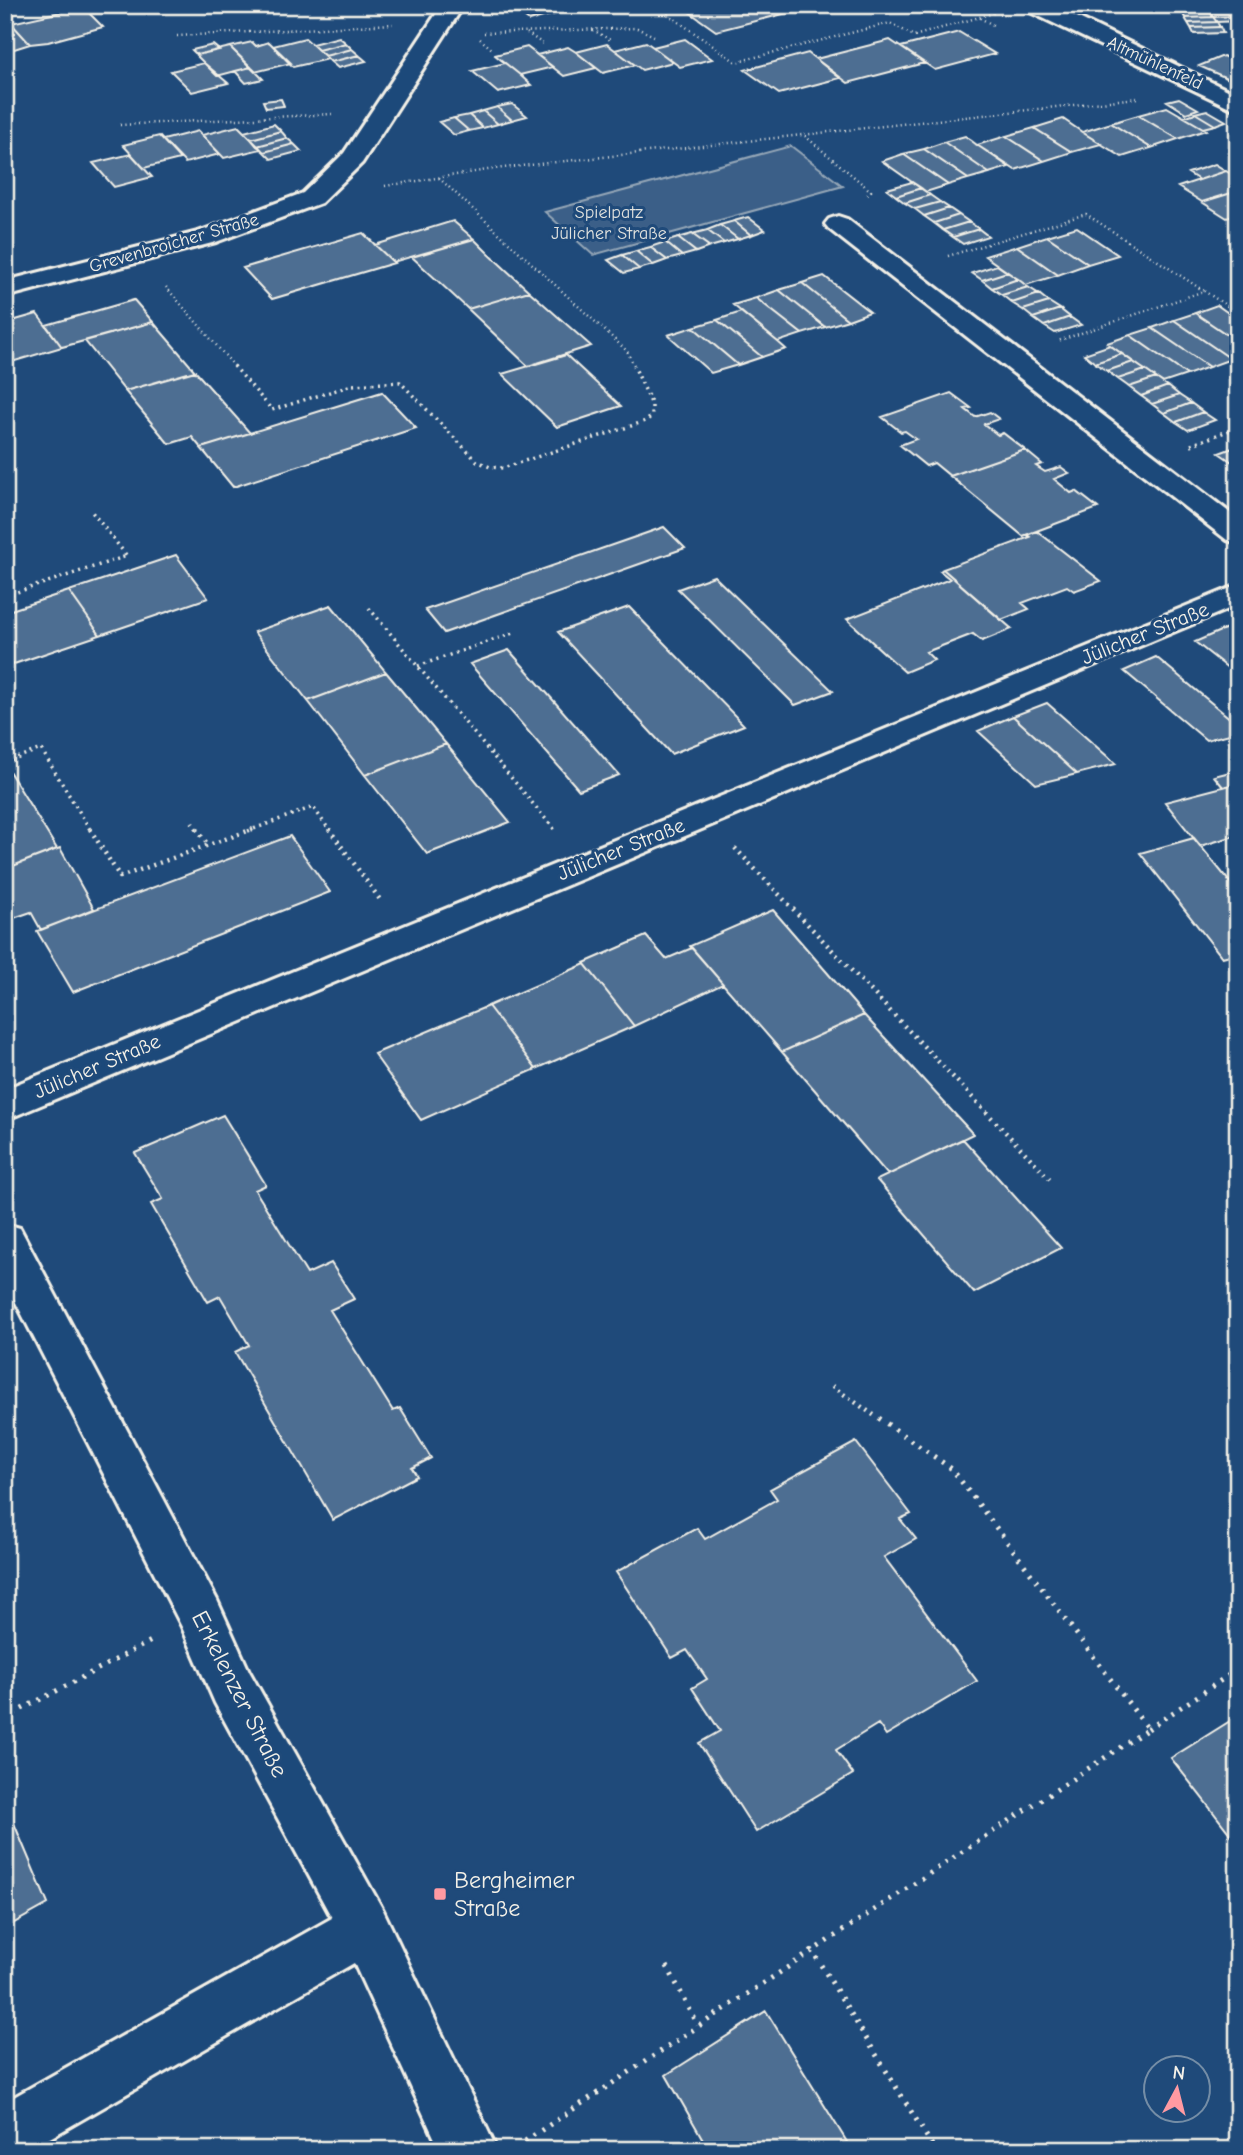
<svg xmlns="http://www.w3.org/2000/svg" width="1243" height="2155" font-family="'Comic Neue',sans-serif">
<style>
.green{fill:#3a5f88;stroke:#97a8b8;stroke-width:2}
.building{fill:#4d6e92;stroke:#f4f1e8;stroke-width:2}
.lines{fill:none;stroke-linecap:round;stroke-linejoin:round}
.minor-casing{stroke:#f4f1e8;stroke-width:6}
.path-far3{stroke:#f4f1e8;stroke-width:2.5;stroke-dasharray:1 3.5;stroke-linecap:butt}
.path-far2{stroke:#f4f1e8;stroke-width:3.5;stroke-dasharray:2 4.5;stroke-linecap:butt}
.path-far1{stroke:#f4f1e8;stroke-width:4.5;stroke-dasharray:2 5;stroke-linecap:butt}
.path{stroke:#f4f1e8;stroke-width:5;stroke-dasharray:2.5 7;stroke-linecap:butt}
.minor{fill:#1f4a7a;fill-rule:evenodd}
.poi-dot{fill:#ff9aa2;stroke:#1f4a7a;stroke-width:2.5}
.labels{text-anchor:middle;dominant-baseline:central;stroke-width:6;stroke-linejoin:round;paint-order:stroke}
.far-street-label{font-size:18px;fill:#f4f1e8;stroke:#1f4a7a}
.far-park-label{font-size:18px;fill:#e1e2de;stroke:#1f4a7a}
.street-label{font-size:21px;fill:#f4f1e8;stroke:#1f4a7a}
.near-street-label{font-size:24px;fill:#f4f1e8;stroke:#1f4a7a}
.near-poi-label{font-size:24px;fill:#f4f1e8;stroke:#1f4a7a;text-anchor:start}
</style>
<rect width="100%" height="100%" fill="#1f4a7a"/>
<filter id="ink" filterUnits="userSpaceOnUse"><feTurbulence type="fractalNoise" baseFrequency=".0143" numOctaves="2"/><feDisplacementMap in="SourceGraphic" scale="14" xChannelSelector="R" yChannelSelector="G"/><feConvolveMatrix kernelMatrix="1 2 1 2 8 2 1 2 1" color-interpolation-filters="sRGB"/></filter>
<g filter="url(#ink)">
<!-- green -->
<path class="green" d="M791 146 843 186 593 255 545 212Z"/>
<!-- building -->
<path class="building" d="M545 5 556 14 543 17 529 6Z
M700 5H781L791 12 716 31 685 9Z
M1236 5 1238 10 1210 11 1207 6Z
M529 6 543 17 529 21 515 10Z
M1207 6 1210 11 1182 12 1179 7Z
M83 7 103 27 48 42 30 44 11 23Z
M1238 10V16L1213 17 1210 11Z
M1210 11 1213 17 1185 18 1182 12Z
M1238 16V21L1217 22 1213 17Z
M1213 17 1217 22 1188 23 1185 18Z
M1217 22 1220 27 1191 28 1188 23Z
M11 23 30 44 5 52V25Z
M1220 27 1223 33 1194 34 1191 28Z
M959 32 995 54 935 70 901 47Z
M339 37 346 43 318 50 312 44Z
M305 38 328 59 293 67 273 46Z
M685 39 712 59 680 67 653 47Z
M890 40 924 63 848 83 816 59Z
M252 42 256 46 269 42 291 63 255 72 230 47Z
M646 42 653 47 673 62 642 70 615 50Z
M346 43 352 49 325 56 318 50Z
M607 44 635 65 603 73 576 52Z
M213 45 219 50 197 55 192 50Z
M230 47 251 67 217 76 196 55Z
M527 47 553 67 520 75 495 55Z
M568 47 576 52 596 68 564 76 537 55Z
M352 49 359 55 331 62 325 56Z
M808 53 840 78 779 94 745 70Z
M359 55 366 61 338 68 331 62Z
M1223 56 1238 63V83L1199 66Z
M204 63 228 83 192 92 171 71Z
M505 63 520 75 531 85 498 93 472 71Z
M251 67 263 79 246 83 235 71Z
M1179 98 1198 109 1186 113 1167 101Z
M281 99 284 106 266 108 263 101Z
M512 104 527 116 512 120 497 107Z
M497 107 512 120 498 124 483 111Z
M1167 107 1203 128 1206 130 1178 139 1138 115Z
M1207 110 1226 121 1215 125 1195 113Z
M483 111 498 124 483 128 469 115Z
M1195 113 1215 125 1203 128 1184 117Z
M469 115 483 128 469 131 454 118Z
M1138 115 1178 139 1151 148 1111 123Z
M454 118 469 131 454 135 439 122Z
M1063 119 1082 132 1101 144 1072 152 1034 128Z
M1111 123 1151 148 1122 157 1082 132Z
M274 124 281 131 251 139 244 132Z
M238 126 261 149 224 158 202 135Z
M1034 128 1072 152 1044 161 1006 136Z
M198 131 220 154 185 163 163 140Z
M281 131 287 138 257 146 251 139Z
M159 136 180 159 144 168 123 145Z
M965 136 977 145 1009 167 989 173 944 142Z
M1006 136 1044 161 1015 170 977 145Z
M287 138 294 144 264 152 257 146Z
M944 142 989 173 968 179 924 149Z
M294 144 301 151 271 159 264 152Z
M924 149 968 179 948 185 903 154Z
M131 154 152 177 114 187 93 163Z
M903 154 948 185 926 192 882 161Z
M1215 164 1226 171 1199 180 1188 173Z
M1226 171 1238 178V191L1202 202 1178 187Z
M912 182 921 188 896 196 887 189Z
M921 188 930 195 905 203 896 196Z
M1238 191V214L1227 218 1202 202Z
M930 195 940 202 915 209 905 203Z
M940 202 949 208 924 216 915 209Z
M949 208 959 215 934 223 924 216Z
M959 215 969 222 943 230 934 223Z
M748 217 765 230 751 235 734 221Z
M453 221 474 239 393 262 375 245Z
M734 221 751 235 738 239 720 225Z
M969 222 979 229 953 237 943 230Z
M720 225 738 239 724 243 707 230Z
M1077 227 1118 255 1088 264 1047 236Z
M979 229 988 236 963 244 953 237Z
M707 230 724 243 710 247 692 234Z
M363 233 394 263 272 299 243 268Z
M692 234 710 247 696 252 678 238Z
M1047 236 1088 264 1058 275 1017 246Z
M678 238 696 252 682 256 665 242Z
M474 239 488 253 529 291 468 309 412 257Z
M665 242 682 256 667 260 650 247Z
M1017 246 1058 275 1026 285 985 256Z
M650 247 667 260 653 265 636 251Z
M636 251 653 265 639 269 622 255Z
M622 255 639 269 624 273 608 260Z
M997 265 1007 272 982 280 972 273Z
M1007 272 1018 279 992 288 982 280Z
M824 276 870 312 848 320 802 283Z
M1018 279 1028 287 1002 295 992 288Z
M802 283 848 320 825 327 779 290Z
M1028 287 1039 294 1012 303 1002 295Z
M779 290 825 327 802 334 756 298Z
M529 291 591 346 528 366 468 309Z
M1039 294 1049 302 1023 310 1012 303Z
M756 298 802 334 778 342 733 305Z
M134 300 153 322 62 347 46 325Z
M1049 302 1060 309 1033 318 1023 310Z
M1217 305 1238 320V342L1195 313Z
M1060 309 1070 317 1044 326 1033 318Z
M741 312 778 342 786 349 762 357 717 320Z
M1195 313 1238 342V357L1231 359 1174 320Z
M37 314 62 347 5 364V323Z
M1070 317 1081 325 1055 333 1044 326Z
M717 320 762 357 738 365 693 327Z
M1174 320 1231 359 1209 367 1152 328Z
M153 322 195 371 125 391 85 341Z
M693 327 738 365 711 373 668 335Z
M1152 328 1209 367 1187 375 1130 335Z
M1130 335 1187 375 1163 383 1107 343Z
M1110 345 1122 354 1095 363 1084 354Z
M1122 354 1133 362 1107 371 1095 363Z
M566 355 621 406 557 427 502 374Z
M1133 362 1145 370 1118 379 1107 371Z
M1145 370 1156 378 1129 387 1118 379Z
M195 371 250 433 201 448 192 437 169 444 125 391Z
M1156 378 1168 386 1141 396 1129 387Z
M1168 386 1179 395 1152 404 1141 396Z
M382 392 416 428 233 487 201 448Z
M951 393 971 408 965 409 975 417 990 412 999 419 984 424 998 435 1003 433 1025 450 950 476 934 463 926 466 900 445 916 439 905 431 901 432 882 417Z
M1179 395 1191 403 1164 413 1152 404Z
M1191 403 1203 412 1176 422 1164 413Z
M1203 412 1215 420 1188 430 1176 422Z
M1238 446V460L1232 462 1219 453Z
M1025 450 1042 464 1036 466 1045 472 1061 467 1069 473 1054 479 1071 493 1076 491 1098 508 1023 536 950 476Z
M664 527 685 548 444 633 425 610Z
M1037 531 1101 581 1074 591 1067 586 1022 603 1029 609 1001 620 943 569 1030 537 1027 535Z
M176 555 208 598 100 635 69 591Z
M943 569 1012 629 982 641 973 634 926 652 934 660 905 672 847 619 950 579 940 571Z
M714 576 833 691 795 705 678 589Z
M69 591 100 635 5 667V612Z
M331 605 386 672 308 701 254 632Z
M629 607 744 725 671 754 558 632Z
M1227 628 1238 637V676L1195 642Z
M509 650 619 775 579 790 470 664Z
M1156 657 1238 725V732L1206 740 1124 671Z
M386 672 446 744 365 775 308 701Z
M1047 703 1116 764 1077 774 1013 716Z
M1013 716 1077 774 1036 784 978 731Z
M446 744 510 822 427 854 365 775Z
M1238 770V783L1223 787 1214 776Z
M9 771 57 849 5 869V772Z
M1238 783V835L1200 846 1165 802Z
M290 836 330 892 73 992 37 931Z
M1194 838 1238 892V953L1222 957 1140 853Z
M60 848 94 909 41 930 31 912 5 921V869Z
M773 910 864 1015 782 1052 690 946Z
M646 936 666 959 692 948 723 984 634 1026 584 963Z
M585 964 634 1026 536 1069 488 1006Z
M488 1006 536 1069 421 1120 374 1054Z
M864 1015 973 1134 888 1175 782 1052Z
M223 1115 266 1185 255 1190 307 1274 331 1263 354 1299 330 1310 393 1411 400 1408 431 1458 412 1468 417 1476 333 1520 235 1352 249 1345 220 1296 208 1302 151 1204 163 1199 135 1153Z
M963 1139 1061 1248 974 1293 877 1180Z
M856 1442 911 1514 900 1519 916 1539 884 1557 977 1681 886 1735 878 1724 836 1750 853 1774 756 1832 699 1743 720 1731 692 1688 707 1679 687 1650 672 1658 616 1572 697 1528 705 1539 777 1499 770 1489Z
M1238 1716V1844L1171 1758Z
M5 1802 48 1904 5 1928Z
M766 2011 847 2142 837 2150H709L666 2075Z"/>
<g class="lines">
<defs>
<path id="minor" d="M442 5H464L362 163 321 203 216 242 5 297V281L198 232 303 193 344 153Z
M1023 5H1052L1238 95V111L1026 10Z
M838 216 847 219 1238 519V543L1227 540 829 229 825 224 829 219Z
M1238 585V605L5 1120V1089Z
M5 1224 20 1228 217 1600 249 1671 383 1910 497 2150H440L354 1963 29 2150H5V2102L332 1918 215 1703 182 1627 5 1281Z"/>
</defs>
<!-- minor casing -->
<use href="#minor" class="minor-casing"/>
<!-- path-far3 -->
<path class="path-far3" d="M694 5 666 13 736 62 890 23 914 36 997 12
M980 18 995 26
M593 30 612 41
M484 33 637 28 654 36
M527 33 543 44
M177 36 393 24
M480 39 492 49
M120 125 332 114
M805 136 871 191 866 196
M439 178 627 351 635 367
M385 186 494 169 1137 98
M948 256 1086 214 1204 291 1058 341
M166 287 235 367
M1204 291 1238 313"/>
<!-- path-far2 -->
<path class="path-far2" d="M234 366 272 410 352 385 400 382 477 461 490 467 503 468 646 421 652 416V405L634 366
M1191 445 1238 427
M5 596 127 556 92 512
M369 608 555 830
M418 666 516 632
M5 762 41 749 91 831
M192 822 198 831
M248 831 313 807 330 831"/>
<!-- path-far1 -->
<path class="path-far1" d="M90 829 120 877 253 829
M197 829 208 845
M329 829 381 901
M735 848 1051 1180
M832 1386 875 1416"/>
<!-- path -->
<path class="path" d="M5 1718 153 1640
M1148 1729 1238 1669
M811 1949 935 2150
M667 1966 698 2025
M525 2141 1148 1729 952 1469 873 1414"/>
<!-- minor -->
<use href="#minor" class="minor"/>
</g>
</g>
<!-- markers -->
<rect class="poi-dot" x="433" y="1887" width="14" height="14" rx="3.5"/>
<g class="labels">
<!-- far-street labels -->
<g class="far-street-label">
<text transform="translate(1155 63) rotate(25)">Altmühlenfeld</text>
<text transform="translate(174 243) rotate(-16)">Grevenbroicher Straße</text>
</g>
<!-- far-park labels -->
<g class="far-park-label">
<text x="609" y="212">Spielpatz<tspan x="609" dy="21">Jülicher Straße</tspan></text>
</g>
<!-- street labels -->
<g class="street-label">
<text transform="translate(1145 633) rotate(-22)">Jülicher Straße</text>
<text transform="translate(621 849) rotate(-22)">Jülicher Straße</text>
<text transform="translate(97 1066) rotate(-23)">Jülicher Straße</text>
</g>
<!-- near-street labels -->
<g class="near-street-label">
<text transform="translate(240 1694) rotate(63)">Erkelenzer Straße</text>
</g>
<!-- near-poi labels -->
<g class="near-poi-label">
<text x="454" y="1880">Bergheimer<tspan x="454" dy="28">Straße</tspan></text>
</g>
</g>
<!-- margin -->
<rect width="1243" height="2155" fill="none" stroke="#1f4a7a" stroke-width="28"/>
<rect x="14" y="14" width="1215" height="2127" fill="none" stroke="#f4f1e8" stroke-width="2.5" filter="url(#ink)"/>
<!-- north arrow -->
<g transform="translate(1177 2089) rotate(7)"><circle r="33" fill="#1f4a7a" stroke="#748da6" stroke-width="2"/>
<path d="M0-5L12 26L0 18L-12 26Z" fill="#ff9aa2"/>
<text y="-10" font-size="19" font-weight="bold" text-anchor="middle" fill="#f4f1e8">N</text>
</g>
</svg>
